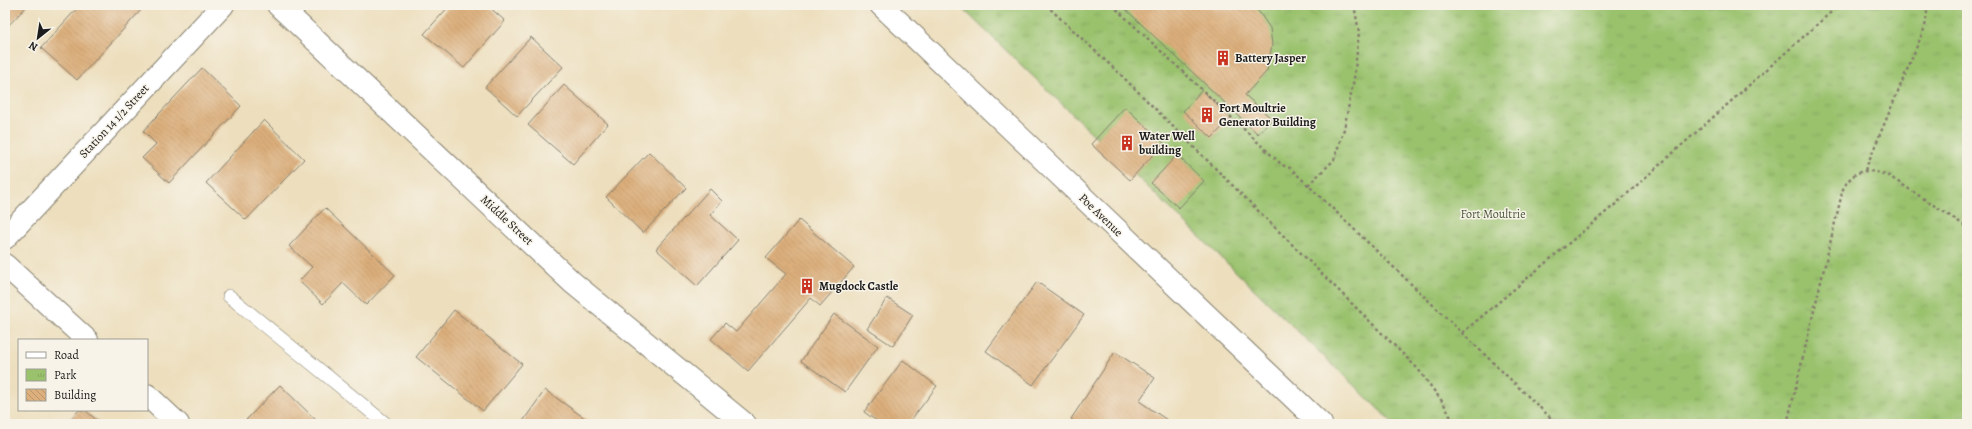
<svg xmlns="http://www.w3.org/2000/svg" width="1972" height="429" font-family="Alegreya,serif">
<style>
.park{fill:url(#park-tufts);stroke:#5b6f44}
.building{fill:url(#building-back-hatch)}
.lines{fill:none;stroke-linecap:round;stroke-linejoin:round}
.service-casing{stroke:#847e6d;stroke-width:14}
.minor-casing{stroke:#847e6d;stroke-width:24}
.tertiary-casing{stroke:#847e6d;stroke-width:24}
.path{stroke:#847e6d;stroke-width:2.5;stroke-dasharray:3 3;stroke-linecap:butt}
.service{stroke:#fff;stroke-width:13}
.minor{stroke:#fff;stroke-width:22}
.tertiary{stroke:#fff;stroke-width:22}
.labels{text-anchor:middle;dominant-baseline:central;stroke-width:3;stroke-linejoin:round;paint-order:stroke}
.poi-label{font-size:12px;font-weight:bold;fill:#1c1c1c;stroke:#f7f3e8;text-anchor:start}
.street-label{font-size:12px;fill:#1c1c1c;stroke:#f7f3e8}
.park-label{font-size:12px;fill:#485638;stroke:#f7f3e8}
</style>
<defs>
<pattern id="park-tufts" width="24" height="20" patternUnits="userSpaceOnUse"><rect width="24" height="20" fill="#9ac26d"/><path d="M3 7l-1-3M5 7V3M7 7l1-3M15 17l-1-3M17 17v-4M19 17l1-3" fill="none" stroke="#84a65e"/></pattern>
<pattern id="building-back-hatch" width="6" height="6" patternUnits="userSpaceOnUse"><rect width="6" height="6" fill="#dcaf7c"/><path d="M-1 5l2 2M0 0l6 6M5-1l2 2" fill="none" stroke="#bc966b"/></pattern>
</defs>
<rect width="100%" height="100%" fill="#f7f3e8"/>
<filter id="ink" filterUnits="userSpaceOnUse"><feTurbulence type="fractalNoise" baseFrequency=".025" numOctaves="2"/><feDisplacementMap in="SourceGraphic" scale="8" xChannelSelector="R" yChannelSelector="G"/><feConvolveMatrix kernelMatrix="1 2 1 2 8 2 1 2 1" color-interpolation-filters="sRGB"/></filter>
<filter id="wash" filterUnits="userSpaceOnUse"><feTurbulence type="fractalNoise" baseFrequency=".012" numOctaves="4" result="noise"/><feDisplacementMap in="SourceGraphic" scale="16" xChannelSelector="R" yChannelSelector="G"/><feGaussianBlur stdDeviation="0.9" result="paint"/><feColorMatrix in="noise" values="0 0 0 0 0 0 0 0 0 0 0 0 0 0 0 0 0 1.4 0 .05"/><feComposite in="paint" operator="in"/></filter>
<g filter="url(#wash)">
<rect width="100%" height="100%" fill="#eddfbe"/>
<!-- park -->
<path class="park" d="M959 5H1967V424H1394Z"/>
<g id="blocks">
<!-- building -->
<path class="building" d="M5 5H28L5 29Z
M80 5H137L142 9 77 80 41 48Z
M450 5H487L505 21 464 68 424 34Z
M1121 5H1252L1259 12 1270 28 1272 45 1267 71 1245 95 1272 119 1258 134Z
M531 37 563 67 517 116 485 87Z
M202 68 241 106 169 183 142 158 156 144 143 131Z
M564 85 608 124 573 164 528 125Z
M1202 90 1231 118 1212 138 1183 111Z
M1125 107 1164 143 1130 180 1091 144Z
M264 120 304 159 246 220 206 183Z
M649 152 686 188 643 233 606 197Z
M1177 155 1204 181 1179 208 1151 183Z
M710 189 722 201 710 215 738 240 697 286 656 249Z
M325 208 395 275 366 305 343 283 323 304 299 281 312 267 289 246Z
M799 220 854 267 820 306 811 298 748 371 711 339 725 323 736 332 786 274 766 258Z
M1037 282 1084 315 1033 385 986 351Z
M887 298 913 315 893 346 867 329Z
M454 310 522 364 483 411 416 357Z
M834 314 878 346 845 392 801 361Z
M1115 352 1155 378 1139 401 1173 424H1078L1071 419Z
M903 360 937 386 908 424H881L864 412Z
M280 385 320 424H251L246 420Z
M545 390 593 424H521Z
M79 410H85L101 424H66Z"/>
</g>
</g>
<g filter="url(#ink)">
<use href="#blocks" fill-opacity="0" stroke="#847e6d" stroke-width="1"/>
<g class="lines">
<defs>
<path id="service" d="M229 296 386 424"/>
<path id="minor" d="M881 5 1321 424
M5 238 223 5
M5 265 87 340
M147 395 178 424"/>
<path id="tertiary" d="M278 5 573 283 745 424"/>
</defs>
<!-- service casing -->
<use href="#service" class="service-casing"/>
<!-- minor casing -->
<use href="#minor" class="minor-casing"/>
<!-- tertiary casing -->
<use href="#tertiary" class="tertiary-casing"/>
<!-- path -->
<path class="path" d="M1046 5 1122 76 1418 369 1444 404 1454 424
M1112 5 1282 165 1290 168 1308 185 1557 424
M1865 170 1925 27 1928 5
M1308 185 1334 160 1344 129 1354 79 1359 32 1354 5
M1462 333 1618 202 1839 5
M1787 424 1843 189C1854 168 1868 168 1889 176L1967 227"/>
<!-- service -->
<use href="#service" class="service"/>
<!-- minor -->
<use href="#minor" class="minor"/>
<!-- tertiary -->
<use href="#tertiary" class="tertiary"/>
</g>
</g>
<!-- icons -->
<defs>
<symbol id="building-bare" viewBox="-9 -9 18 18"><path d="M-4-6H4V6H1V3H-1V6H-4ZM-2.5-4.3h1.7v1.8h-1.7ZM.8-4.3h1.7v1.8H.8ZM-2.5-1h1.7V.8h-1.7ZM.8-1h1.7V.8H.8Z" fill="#c8321e" stroke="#f7f3e8" stroke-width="2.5" paint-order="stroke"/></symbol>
</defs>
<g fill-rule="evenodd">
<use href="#building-bare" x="1212" y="47" width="22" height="22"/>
<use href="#building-bare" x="1196" y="104" width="22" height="22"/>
<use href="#building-bare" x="1116" y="132" width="22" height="22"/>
<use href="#building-bare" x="796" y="275" width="22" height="22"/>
</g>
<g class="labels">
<!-- poi labels -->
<g class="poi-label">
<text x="1235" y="58">Battery Jasper</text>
<text x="1219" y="108">Fort Moultrie<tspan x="1219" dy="14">Generator Building</tspan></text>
<text x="1139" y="136">Water Well<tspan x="1139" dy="14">building</tspan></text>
<text x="819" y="286">Mugdock Castle</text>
</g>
<!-- street labels -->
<g class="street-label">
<text transform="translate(114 121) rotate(-47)">Station 14 1/2 Street</text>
<text transform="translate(1101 215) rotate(44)">Poe Avenue</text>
<text transform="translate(507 220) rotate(43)">Middle Street</text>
</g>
<!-- park labels -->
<g class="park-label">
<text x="1493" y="214">Fort Moultrie</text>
</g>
</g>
<!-- margin -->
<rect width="1972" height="429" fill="none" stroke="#f7f3e8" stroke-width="20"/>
<!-- legend -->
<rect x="18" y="339" width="130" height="72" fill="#f7f3e8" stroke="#9f9d96"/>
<rect x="26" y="352" width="20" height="6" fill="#ffffff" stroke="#9f9d96"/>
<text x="54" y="359" font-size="12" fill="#1c1c1c">Road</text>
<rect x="26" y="369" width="20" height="12" fill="url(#park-tufts)" stroke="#9f9d96"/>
<text x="54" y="379" font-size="12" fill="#1c1c1c">Park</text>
<rect x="26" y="389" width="20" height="12" fill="url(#building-back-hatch)" stroke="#9f9d96"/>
<text x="54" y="399" font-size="12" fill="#1c1c1c">Building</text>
<!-- north arrow -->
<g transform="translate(38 38) rotate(210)" stroke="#f7f3e8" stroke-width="3" paint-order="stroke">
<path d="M0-3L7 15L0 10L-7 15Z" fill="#1c1c1c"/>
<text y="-6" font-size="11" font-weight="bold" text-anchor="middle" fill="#1c1c1c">N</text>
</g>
</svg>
